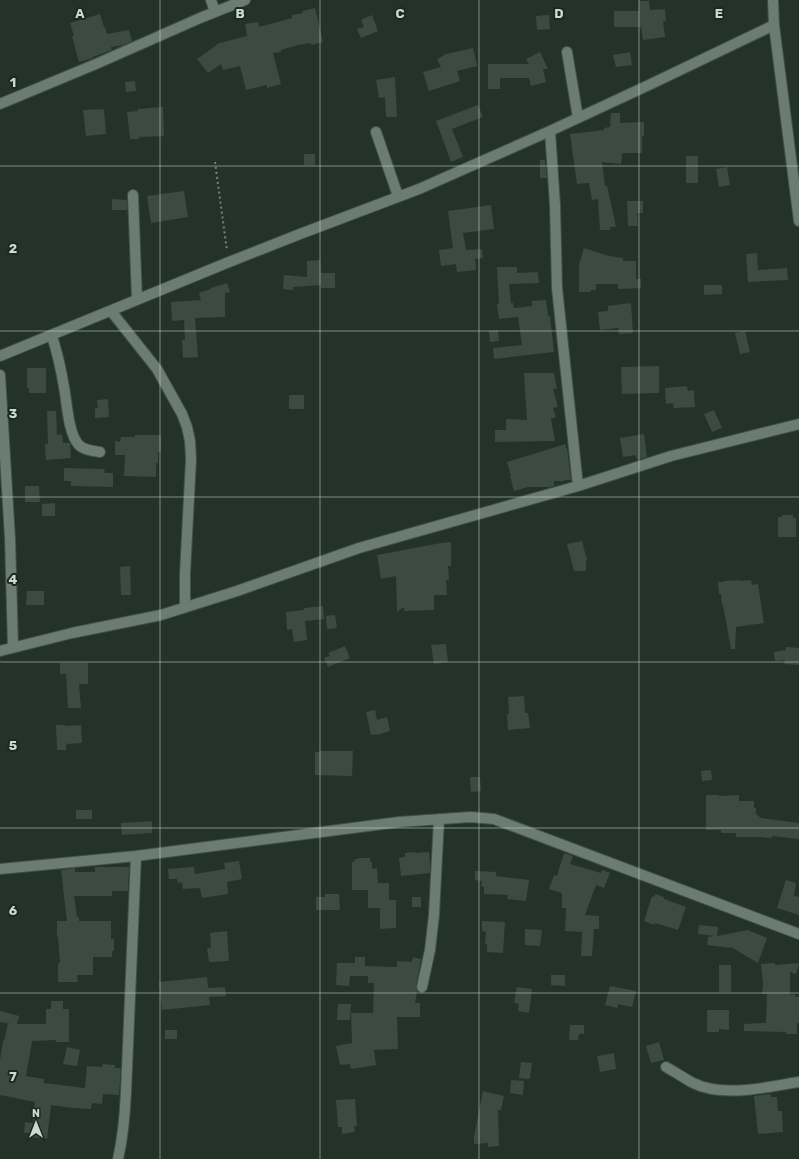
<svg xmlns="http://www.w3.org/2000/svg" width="799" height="1159" font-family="Rubik,sans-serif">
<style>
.building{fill:#3b4b42}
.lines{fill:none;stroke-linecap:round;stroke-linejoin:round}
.minor-casing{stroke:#425048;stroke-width:12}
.path{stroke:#77847c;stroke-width:2;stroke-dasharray:2 3;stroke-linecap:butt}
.minor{stroke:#6b7d72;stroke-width:10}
.grid{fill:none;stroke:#ced8d2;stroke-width:1;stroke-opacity:0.55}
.grid-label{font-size:13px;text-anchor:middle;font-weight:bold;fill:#ced8d2;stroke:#1a2921;stroke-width:4;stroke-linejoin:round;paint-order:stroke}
</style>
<rect width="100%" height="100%" fill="#23332a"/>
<!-- building -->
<path class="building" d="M639 1H649L650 10 665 9 666 21H663L665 37 643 40 641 27H614V11H639Z
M315 8 323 42 311 45 310 43 298 45 281 50V52L273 53 281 84 267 88V85L246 90 240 66 223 70 221 64 208 73 197 59 217 45 216 44 247 36 245 24 258 22 259 27 292 18V15L303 13 302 11Z
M100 14 104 27H105L107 34 129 30 132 41 124 45 111 47 112 50 93 57V58L79 62 72 36H74L70 23Z
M372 15 378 31 361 38 357 29 364 27 361 20Z
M549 15 550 29 537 30 536 16Z
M473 48 477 66 457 71 460 81 429 91 423 72 441 67 437 59 446 54Z
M540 52 548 69H543L546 82 531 86 529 78H500V89H488V64H529L526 59Z
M630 52 632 65 616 67 613 55Z
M395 77 397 117H386L385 97 379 98 376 80Z
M135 81 136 91 126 92 125 82Z
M478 105 483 117 452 129 463 157 451 162 436 121Z
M163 107 164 136 139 137V139H130L127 112 138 111V109Z
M104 109 106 134 86 136 83 110Z
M611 113H620V123L644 122V136H642V153H622L621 164 602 162 605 186H607L616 227H610L611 230H600L598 199 592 200 589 183 577 184 570 134 604 130V128L610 127Z
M304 154H315V165H304Z
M686 156H698V183H686Z
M540 160H545L547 178H540Z
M727 167 730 185 719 187 716 169Z
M184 191 188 217 151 223 147 196Z
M112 199 127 200V210H112Z
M627 201H643V213H637L638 226H628Z
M491 205 494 229 463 233 466 250 482 249 483 258 475 259 476 270 457 272 456 264 441 266 439 250 453 248 448 211Z
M584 248 609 256 623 258V261H636V279H641V288L618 289V284H596V290H591V292H579V265Z
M757 253 758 270 787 268 788 280 748 282 746 254Z
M320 260 321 273H335V288H321V285L293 287V290L283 289 284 275 307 277V261Z
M497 267H517V273L538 272 539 283 509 284 511 303H513L514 308 532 306V301L546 300 548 316H550L554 352 494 359 493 348 522 345 518 317 499 319 497 304H499Z
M227 283 230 292 225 293V317L195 318 198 357 183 358 182 340H185L184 320 172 321 171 302 201 300 199 293 211 289V288Z
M704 285H722V294L704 295Z
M631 303 633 333 619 334 618 328 600 330 598 312 608 311V306Z
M498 330 499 341 490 342 489 331Z
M745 331 750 352 740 354 735 333Z
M659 366V393L622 394 621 367Z
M27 368H46V393H29V388H27Z
M524 373H554L557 389H553L558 407 553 408 556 417 551 419 555 441 495 442V430H506V419L527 420Z
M687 386 688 391 694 390 695 407 674 408 673 403 666 404 665 388Z
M289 395H304V408L303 409H289Z
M108 399 109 417 95 418V408H98L97 400Z
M714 410 722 428 712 432 704 414Z
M47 411H56L57 435 62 434 63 443H70L71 458 46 460 45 444H48Z
M644 434 647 457 637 460 636 455 623 457 620 438Z
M135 435H161V452H158V463H156V477L124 476 125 455H115V441L120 442 121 437H135Z
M566 444V448H567L571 480H564V481H554V486L550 487H528L514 491 510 476H511L507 462Z
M64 468 104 469 105 473H113V487L71 486V481H64Z
M25 486H39L40 502H25Z
M55 503V516H42V504Z
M782 515H793V518H796V537H778V517H782Z
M582 541 587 560H586V571H574L567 544Z
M451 542V566H448L449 580H446L447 595H434V610L404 611V607L397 612 396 576 381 579 377 555 441 543Z
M130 566 131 595H121L120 567Z
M740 580V581L751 580 752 585 758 584 764 623 736 627 735 649H731L723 605H722L721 594H719L718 582H724V581Z
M27 591H44V605H26Z
M323 606 324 619 305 621 307 640 294 642 292 629 287 630 286 612 304 610V608Z
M335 615 337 628 327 629 326 616Z
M446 644 448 662 434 664 431 645Z
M345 646 350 658 328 667 324 658 330 656 328 653Z
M786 647 799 648V665L784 664 785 660 775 661 774 652 786 650Z
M60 663H88V684H79L81 708H68L66 674H60Z
M524 696 525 713H528L530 728 508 730 507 714H509L508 697Z
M375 710 377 720 387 717 390 731 377 735V734L371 735 366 712Z
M56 725H65V726L81 725 82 743 66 744V750H57Z
M319 751H353L352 776 315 775V752H319Z
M711 770 712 780 702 781 701 771Z
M470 777H480L481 791 471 792Z
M706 795H719V796L739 795V801H754V808H756V814L761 818 799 823V839L772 836V838L760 837H736V833H721V830H706Z
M76 810H92V819H76Z
M152 821V833L122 835 121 823Z
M415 852 416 853 429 852 430 864V873L401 876 399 858 405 857V853Z
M564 853 573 856 570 864 601 873 602 870 610 873 604 888 596 885 585 915 599 916V929H594L592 956H581L582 932 565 931 566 908H562V893L549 889 554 875 557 876Z
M359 858H370V862H372V869L377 868 378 883H389V900H396V928L380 929V908H368V890H352V862H354L355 859H359Z
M239 861 242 879 227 882 228 894 202 898 200 888 183 889 182 882 178 883 177 879H169L168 869 194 867 195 874 225 869 224 863Z
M95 867H129L128 891H112V896H74L77 917H79V921H111V939H114V951H112V957H93V975H77L78 982H58V963H60L58 936 57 937V921H67L61 870 75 868V872H95Z
M475 871 496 872V876L529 880 526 901 507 899 508 895 484 894V887L481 886 482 881 475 880Z
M786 880 796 883 794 896 799 897V915L777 908Z
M325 894H339L340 910H316V897H325Z
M655 894 664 897V899L686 907 678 930 655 923V925L644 921 652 896 654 897Z
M412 897H421V907H412Z
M482 921 505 922 503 953 487 952V944H485L486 932 482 931Z
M699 925 718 927 717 936 748 930 767 938 758 963 731 947V948L707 945 708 937 715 936 698 934Z
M525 929 542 930 540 946 525 945Z
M227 931 229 961 209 962 207 948H211L210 933Z
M355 957H365V966L397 967V961L412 962 413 957 421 959 416 986 417 991 415 1003H420V1017H397L398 1049 374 1050 376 1065 351 1069 350 1064 340 1065 336 1046 352 1043 351 1013H373L374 983H368V976H350L349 986 336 985 337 963H355Z
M775 963V965L799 963 796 974 790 972V995L795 994V997H799V1023H797V1034H786V1032L744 1031V1024L766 1023 767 994H762L763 984 761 964Z
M719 965H731V992H719Z
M551 975H565V986L551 985Z
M207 977 208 988 225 987 226 996 209 997 210 1005 162 1010 159 982Z
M610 986 636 991 632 1007 618 1004V1008L605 1005Z
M517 987 532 989 529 1013 518 1011 519 1004 514 1003Z
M51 1001H63V1009H69V1042H56V1040L32 1041 26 1076 44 1079V1083L84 1088 85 1087 87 1066 102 1067V1064L115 1065V1068H121L119 1095 103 1094 102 1104 92 1103 91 1109 73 1108 51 1105 47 1139 29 1137 30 1133H24L25 1122 33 1123 35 1102 0 1095V1060L3 1041H4L8 1024H11L0 1022V1011L19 1016 17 1024H46V1009H51Z
M338 1004H351L350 1020H337Z
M707 1010H729V1030L719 1029V1032H707Z
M570 1025H584V1034H579L578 1040H569Z
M165 1030H177V1039H165Z
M659 1042 664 1060 651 1063 646 1046Z
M67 1047 80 1050 77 1066 63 1064Z
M614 1053 616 1069 600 1072 597 1056Z
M521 1062 532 1063 530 1079 519 1078Z
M511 1080 524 1081 523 1095 510 1093Z
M483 1091 504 1096 501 1110H498L499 1146 488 1147V1143L474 1144V1136Z
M771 1094V1097H777L778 1111H782L783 1132 758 1134 754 1096Z
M355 1099 357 1126H354L355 1132 342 1134V1127H338L336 1100Z"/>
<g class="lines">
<defs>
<path id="minor" d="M211 0 215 12
M773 0 774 25 799 221
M567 52 578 118
M0 104 96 64 200 18 245 0
M550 131 555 205 557 288 578 486
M376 132 398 196
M133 195 137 299
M111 311 157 369 182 414 187 427 190 441 191 459 185 574V607
M52 336C57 352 61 369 64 387 67 402 68 432 78 444 83 450 92 451 100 452
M0 356 229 262 300 234 419 189 550 131 651 84 774 25
M0 375 10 538 13 647
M0 651 72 633 161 615 237 591 359 548 578 486 671 456 799 424
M0 869 136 856 399 822 470 817 494 819 799 934
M422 987 430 950 434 915 439 819
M666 1067C675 1072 684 1078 693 1083 724 1098 766 1087 799 1082
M118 1159C123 1137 125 1114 126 1092L136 856"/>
</defs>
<!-- minor casing -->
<use href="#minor" class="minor-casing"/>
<!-- path -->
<path class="path" d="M215 162 227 251"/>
<!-- minor -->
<use href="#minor" class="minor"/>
</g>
<!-- grid -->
<path class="grid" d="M160 0V1159M320 0V1159M479 0V1159M639 0V1159M0 166H799M0 331H799M0 497H799M0 662H799M0 828H799M0 993H799"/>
<g class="grid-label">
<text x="80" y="18">A</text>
<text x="240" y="18">B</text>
<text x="400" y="18">C</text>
<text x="559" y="18">D</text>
<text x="719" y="18">E</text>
<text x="13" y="87">1</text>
<text x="13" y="253">2</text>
<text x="13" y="418">3</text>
<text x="13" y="584">4</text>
<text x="13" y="750">5</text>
<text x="13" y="915">6</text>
<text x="13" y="1081">7</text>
</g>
<!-- north arrow -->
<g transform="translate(36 1123)" stroke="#1a2921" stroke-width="3" paint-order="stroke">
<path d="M0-3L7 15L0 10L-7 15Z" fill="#ced8d2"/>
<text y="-6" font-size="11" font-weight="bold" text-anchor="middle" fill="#ced8d2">N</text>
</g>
</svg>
